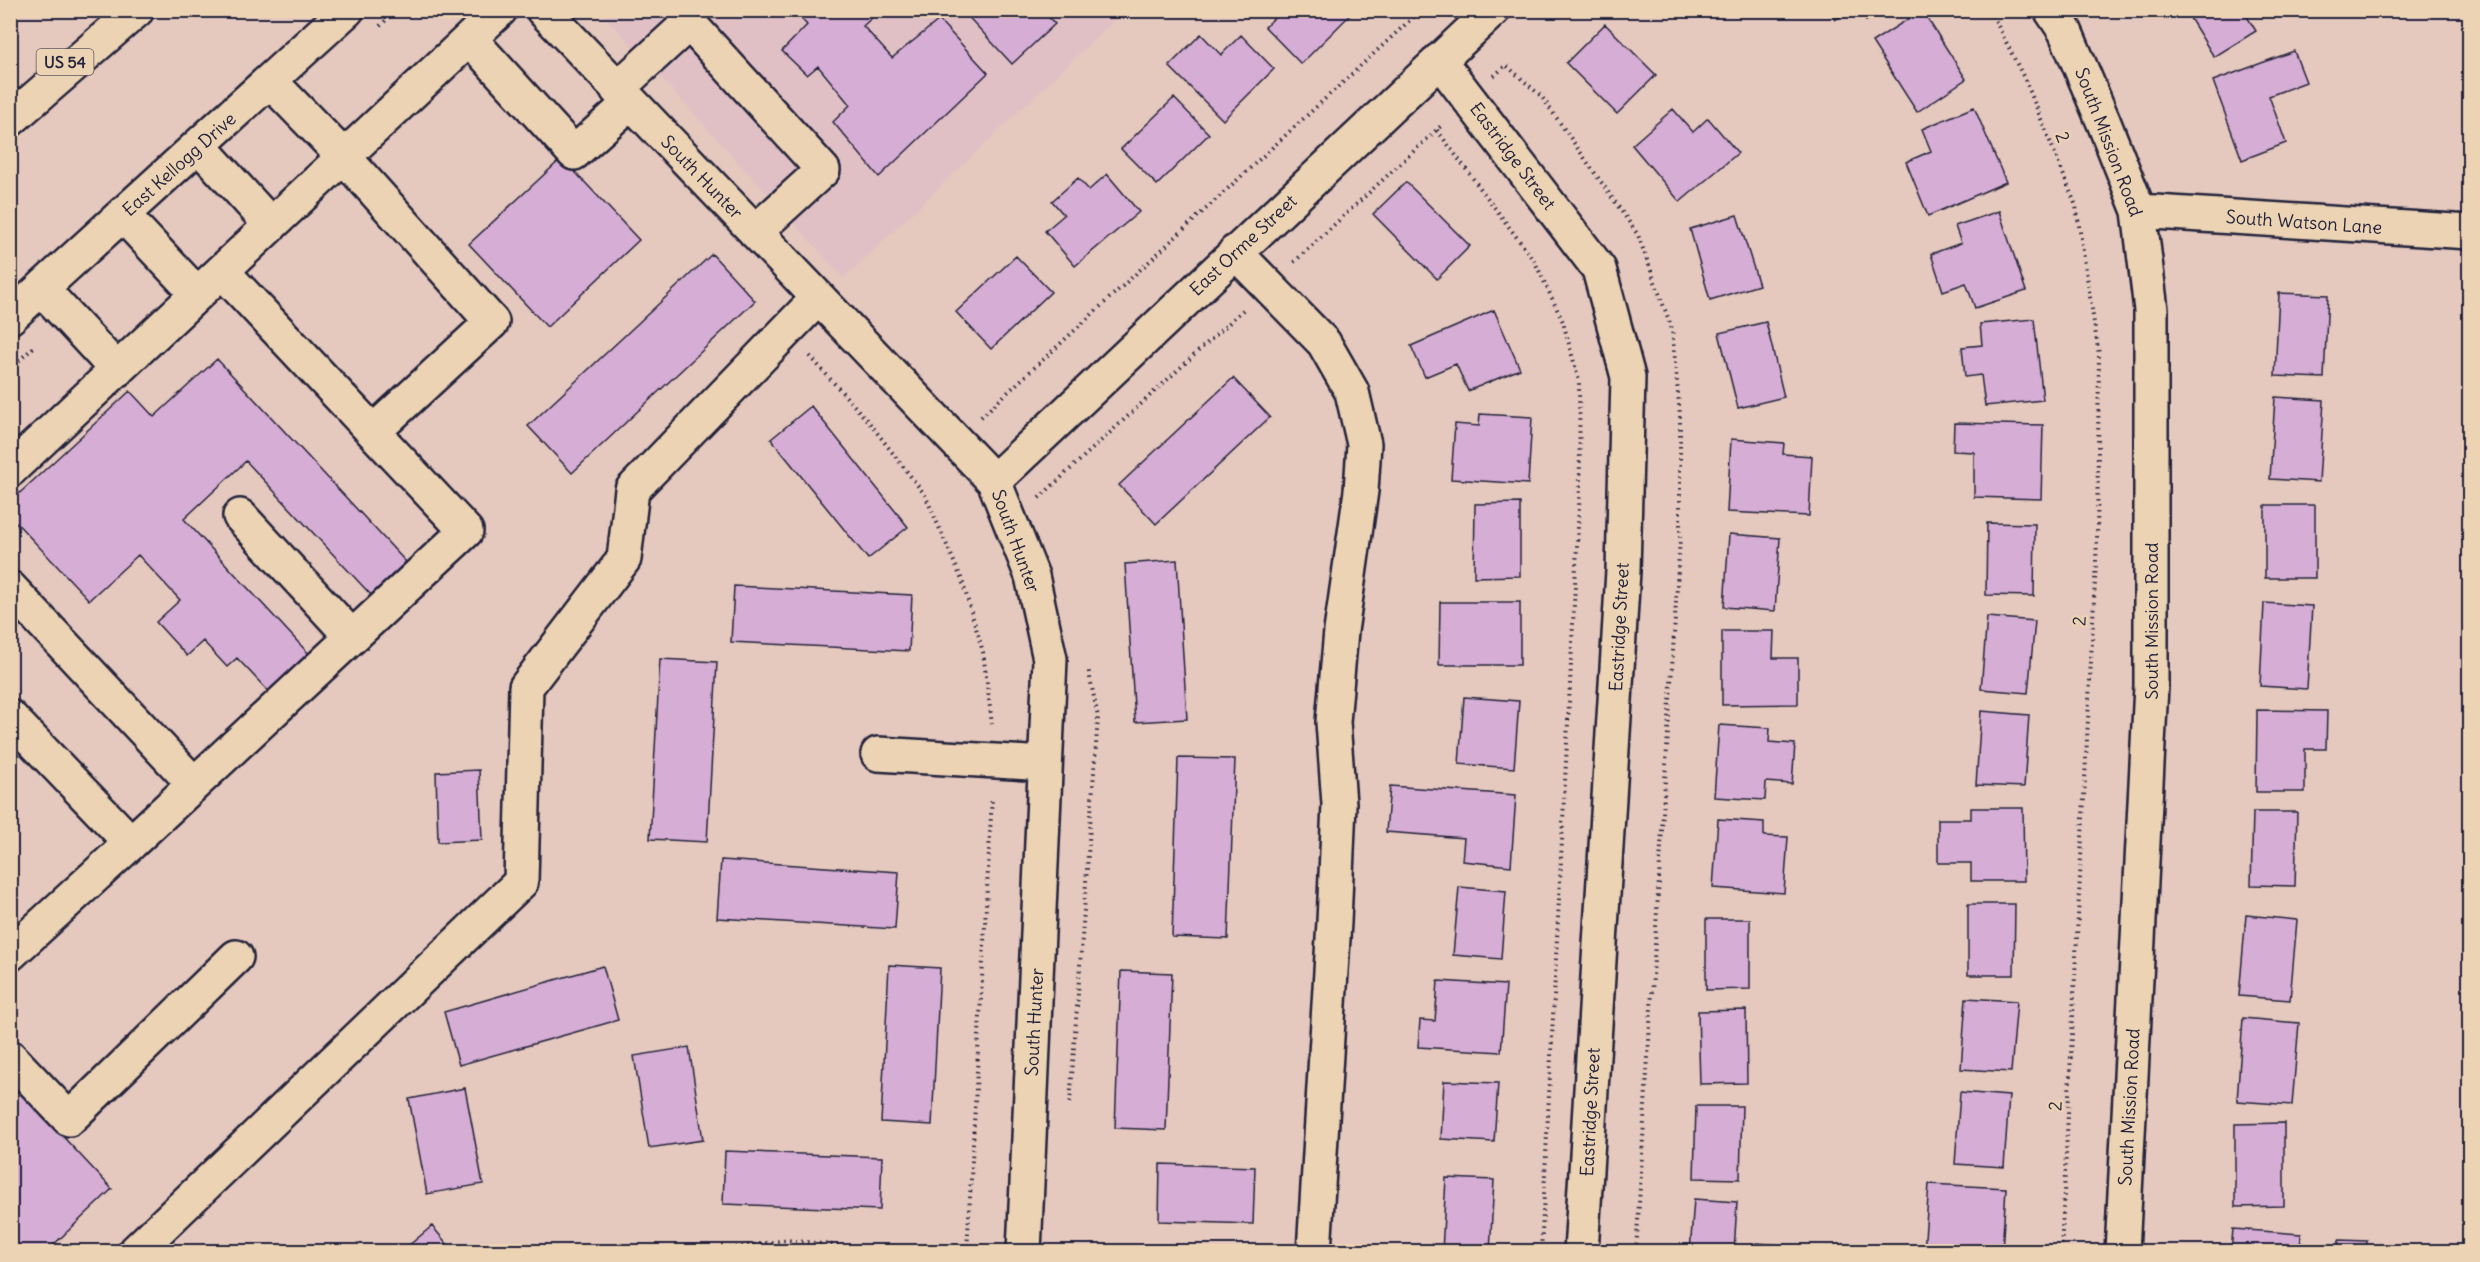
<svg xmlns="http://www.w3.org/2000/svg" width="2480" height="1262" font-family="Delius,sans-serif">
<style>
.built{fill:#e0c0c5}
.building{fill:#d6add4;stroke:#22223b;stroke-width:1.5}
.lines{fill:none;stroke-linecap:round;stroke-linejoin:round}
.minor-casing{stroke:#22223b;stroke-width:38}
.major-casing{stroke:#22223b;stroke-width:38}
.highway-casing{stroke:#22223b;stroke-width:38}
.path{stroke:#22223b;stroke-width:4;stroke-dasharray:1.5 4.5;stroke-linecap:butt}
.minor{stroke:#ecd3b4;stroke-width:33}
.major{stroke:#ecd3b4;stroke-width:33}
.highway{stroke:#ecd3b4;stroke-width:33}
.labels{text-anchor:middle;dominant-baseline:central;stroke-width:4.5;stroke-linejoin:round;paint-order:stroke}
.shield{fill:#ecd3b4;stroke:#5f575f;stroke-width:1.5}
.shield-label{font-size:16px;font-weight:bold;fill:#22223b}
.street-label{font-size:18px;fill:#22223b;stroke:#ecd3b4}
</style>
<rect width="100%" height="100%" fill="#e5c8be"/>
<filter id="ink" filterUnits="userSpaceOnUse"><feTurbulence type="fractalNoise" baseFrequency=".0167" numOctaves="2"/><feDisplacementMap in="SourceGraphic" scale="12" xChannelSelector="R" yChannelSelector="G"/><feConvolveMatrix kernelMatrix="1 2 1 2 8 2 1 2 1" color-interpolation-filters="sRGB"/></filter>
<g filter="url(#ink)">
<!-- built -->
<path class="built" d="M600 11H1124L844 278Z"/>
<!-- building -->
<path class="building" d="M793 10H880L863 26 892 58 939 20 988 73 879 177 833 122 850 105 818 66 807 75 782 51 807 25Z
M962 10H1042L1055 24 1012 64Z
M1282 10H1350L1352 13 1301 64 1265 27Z
M1829 10H1850L1835 20Z
M1859 10H1883L1866 21Z
M1922 10 1966 79 1917 112 1872 42Z
M2185 10H2243L2256 31 2214 57Z
M1605 24 1656 75 1617 114 1566 63Z
M1201 34 1221 55 1241 35 1274 69 1223 120 1169 66Z
M2294 51 2306 82 2269 96 2286 143 2242 160 2213 81Z
M1174 98 1209 134 1157 185 1121 149Z
M1974 107 2006 182 1928 216 1906 162 1931 151 1922 129Z
M1673 109 1693 132 1708 118 1738 153 1680 202 1632 145Z
M562 158 639 240 547 327 469 244Z
M1107 174 1139 212 1075 266 1045 231 1064 215 1052 201 1078 178 1089 190Z
M1406 182 1470 246 1437 279 1373 214Z
M1999 211 2026 291 1975 308 1966 283 1943 291 1931 254 1961 243 1955 226Z
M1737 215 1759 285 1710 300 1690 229Z
M712 254 755 301 572 473 528 426Z
M1016 256 1051 292 991 349 956 312Z
M2279 293 2328 295 2324 378 2275 376Z
M1494 310 1520 369 1468 391 1456 364 1425 377 1411 346Z
M2034 319 2043 400 1985 406 1981 375 1965 377 1962 347 1982 345 1980 324Z
M1766 322 1784 397 1738 408 1719 333Z
M217 359 406 562 371 595 246 461 184 519 309 654 269 692 237 658 227 667 203 641 187 656 156 622 180 600 138 555 89 600 10 516V502L130 391 154 417Z
M1233 378 1270 417 1156 524 1119 485Z
M2275 397 2324 400 2319 482 2270 479Z
M811 406 908 527 868 559 771 439Z
M1480 414 1532 417 1528 484 1451 479 1455 424 1479 426Z
M1954 423 2043 425 2041 499 1974 497V452L1953 451Z
M1731 439 1784 443 1783 454 1812 456 1809 516 1727 512Z
M1520 503V576L1474 577 1475 504Z
M2265 505H2315V578H2265Z
M1987 523 2035 524 2034 596 1986 595Z
M1729 534 1780 538 1775 611 1724 607Z
M1177 560 1187 719 1135 722 1125 564Z
M734 586 912 595 909 651 731 642Z
M1440 602H1520V665H1439Z
M2264 603 2312 606 2307 689 2260 686Z
M1987 617 2035 621 2028 693 1981 689Z
M1722 631H1774L1773 658H1798V704L1722 705Z
M660 659 717 662 707 842 650 839Z
M1464 697 1519 701 1514 768 1459 764Z
M2257 710 2327 711 2326 749H2305V792H2256Z
M1981 711 2029 715 2024 787 1976 785Z
M1719 725 1770 728 1769 742 1795 744 1792 784 1766 782 1765 800 1714 797Z
M1178 758 1235 759 1228 939 1172 937Z
M479 770 482 840 438 842 436 772Z
M1390 786 1516 795 1511 866 1462 861 1464 838 1386 832Z
M1971 808H2023L2024 881H1971V863H1938V819H1971Z
M2253 812H2297L2295 886 2251 885Z
M1718 819 1764 822V836L1788 837 1784 893 1713 888Z
M721 860 899 872 895 929 717 918Z
M1459 887 1506 891 1501 959 1453 955Z
M1968 904H2015L2014 975H1968Z
M2246 915 2297 920 2290 1000 2239 996Z
M1706 919H1750V989L1706 990Z
M889 965 940 968 932 1125 881 1122Z
M603 966 618 1020 459 1065 444 1012Z
M1121 971 1172 973 1166 1130 1115 1128Z
M1438 981 1506 985 1501 1052 1418 1047 1420 1020 1435 1021Z
M1966 998 2017 1001 2011 1072 1961 1069Z
M1746 1010 1747 1083 1700 1084 1698 1011Z
M2243 1018 2299 1023 2292 1105 2237 1101Z
M689 1047 703 1140 649 1148 634 1056Z
M10 1080 112 1189 46 1252H10Z
M1444 1081 1498 1083 1494 1142 1441 1139Z
M465 1088 483 1184 427 1194 409 1099Z
M1960 1092 2009 1096 2004 1167 1955 1164Z
M1696 1106H1742L1740 1179 1694 1178Z
M2284 1123V1206L2235 1207V1124Z
M725 1151 882 1157 880 1210 723 1204Z
M1160 1164 1255 1167 1253 1224 1159 1221Z
M1446 1178 1494 1180 1490 1252H1442Z
M1929 1184 2006 1188 2002 1252H1924Z
M1694 1199 1737 1202 1734 1252H1690Z
M432 1226 454 1252H401Z
M2233 1229 2301 1234 2300 1252H2231Z
M2339 1240 2367 1241 2366 1252H2338Z
M1756 1243 1798 1246V1252H1755Z"/>
<g class="lines">
<defs>
<path id="minor" d="M543 10 994 481 1032 576 1050 659 1024 1252
M2051 10 2065 31 2104 123 2139 211 2151 310V686L2122 1252
M470 39 574 153 631 102
M1439 60 1599 269 1628 377 1623 571 1581 1252
M270 81 344 157 492 322 373 432
M617 89 689 23 823 170 755 232
M199 146 271 225
M2139 211 2470 232
M123 215 197 294
M1235 252 1324 343 1352 392 1364 444 1361 491 1341 631 1333 722 1339 804 1334 922 1314 1252
M42 289 117 370
M10 470 500 10
M994 481 1493 10
M240 516 352 637
M10 588 194 784
M10 717 131 843 10 954
M878 754 1045 764
M131 843 466 531 222 271
M10 1057 69 1119 236 957
M135 1252 521 882 526 687 624 559 632 490 818 298"/>
<path id="major" d="M10 317 347 10"/>
<path id="highway" d="M10 120 137 10"/>
</defs>
<!-- minor casing -->
<use href="#minor" class="minor-casing"/>
<!-- major casing -->
<use href="#major" class="major-casing"/>
<!-- highway casing -->
<use href="#highway" class="highway-casing"/>
<!-- path -->
<path class="path" d="M1990 10 2027 84 2076 206 2099 355 2097 541 2061 1252
M380 26 396 10
M1494 76 1506 65 1542 97 1638 235 1672 329 1680 415V537L1636 1252
M1437 130 1535 262 1563 322 1579 381 1580 487 1541 1252
M1294 262 1443 124
M810 356 872 426 925 495 962 580 983 652 992 724
M10 369 36 345
M981 417 1421 10
M1039 498 1243 310
M1070 1103 1098 717 1088 668
M706 1252 787 1240 897 1252
M967 1252 992 797"/>
<!-- minor -->
<use href="#minor" class="minor"/>
<!-- major -->
<use href="#major" class="major"/>
<!-- highway -->
<use href="#highway" class="highway"/>
</g>
</g>
<g class="labels">
<!-- shield labels -->
<rect class="shield" x="36.5" y="49" width="57" height="26" rx="4.5"/>
<g class="shield-label">
<text x="65" y="62">US 54</text>
</g>
<!-- street labels -->
<g class="street-label">
<text transform="translate(2063 137) rotate(68)">2</text>
<text transform="translate(2109 142) rotate(69)">South Mission Road</text>
<text transform="translate(1513 156) rotate(53)">Eastridge Street</text>
<text transform="translate(179 164) rotate(-42)">East Kellogg Drive</text>
<text transform="translate(702 177) rotate(46)">South Hunter</text>
<text transform="translate(2304 222) rotate(4)">South Watson Lane</text>
<text transform="translate(1243 245) rotate(-43)">East Orme Street</text>
<text transform="translate(1016 541) rotate(70)">South Hunter</text>
<text transform="translate(2079 621) rotate(-87)">2</text>
<text transform="translate(2151 621) rotate(-90)">South Mission Road</text>
<text transform="translate(1619 627) rotate(-87)">Eastridge Street</text>
<text transform="translate(1034 1022) rotate(-87)">South Hunter</text>
<text transform="translate(2055 1106) rotate(-87)">2</text>
<text transform="translate(2129 1107) rotate(-87)">South Mission Road</text>
<text transform="translate(1590 1112) rotate(-87)">Eastridge Street</text>
</g>
</g>
<!-- margin -->
<rect width="2480" height="1262" fill="none" stroke="#ecd3b4" stroke-width="36"/>
<rect x="18" y="18" width="2444" height="1226" fill="none" stroke="#22223b" stroke-width="2" filter="url(#ink)"/>
</svg>
